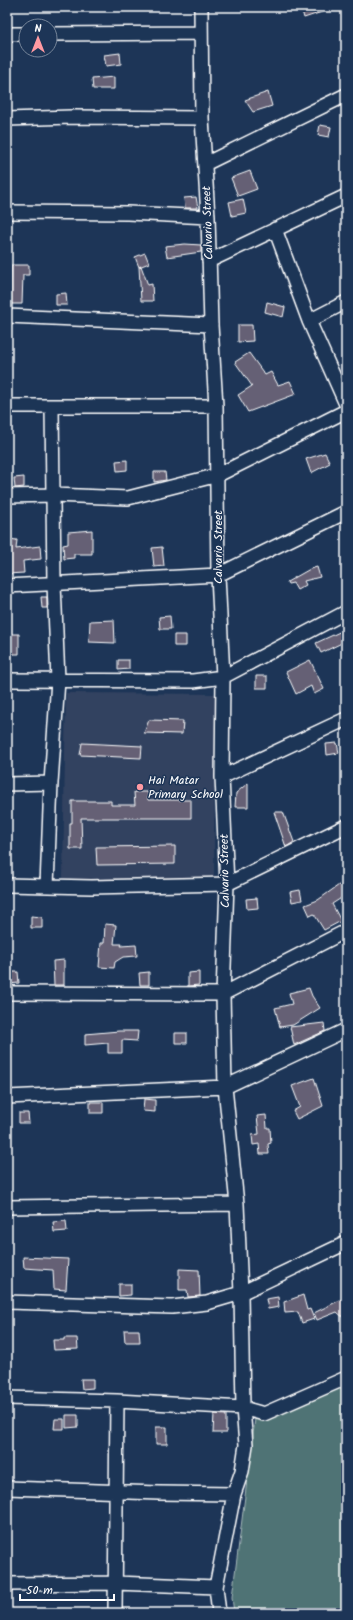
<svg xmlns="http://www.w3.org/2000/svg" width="353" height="1620" font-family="Kalam,sans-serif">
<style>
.built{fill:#334260}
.green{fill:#4f7375;stroke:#a7b9ba}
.building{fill:#656075;stroke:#fff}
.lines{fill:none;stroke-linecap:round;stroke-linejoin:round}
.minor-casing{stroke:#fff;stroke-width:16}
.minor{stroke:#1d3557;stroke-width:13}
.poi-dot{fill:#ff9aa2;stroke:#1d3557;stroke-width:1.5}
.labels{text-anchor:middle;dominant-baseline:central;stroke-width:3;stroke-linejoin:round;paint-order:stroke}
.street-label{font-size:12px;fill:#fff;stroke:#1d3557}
.poi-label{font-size:12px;fill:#fff;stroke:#1d3557;text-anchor:start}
</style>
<rect width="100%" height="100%" fill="#1d3557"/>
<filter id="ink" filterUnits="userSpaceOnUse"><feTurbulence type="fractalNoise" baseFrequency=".025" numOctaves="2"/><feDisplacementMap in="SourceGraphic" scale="8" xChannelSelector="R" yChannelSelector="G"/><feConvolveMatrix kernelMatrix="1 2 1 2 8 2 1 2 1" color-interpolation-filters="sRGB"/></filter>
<g filter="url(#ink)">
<!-- built -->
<path class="built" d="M66 693 215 694 214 879H63Z"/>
<!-- green -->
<path class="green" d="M346 1379V1613H234L232 1597 255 1419Z"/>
<!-- building -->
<path class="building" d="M301 7H330L331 9 304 18Z
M120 53 121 64 106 66 104 55Z
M114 77V89H93L92 79Z
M268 92 272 106 253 112 245 100Z
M320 125 331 127 329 137 318 135Z
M250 171 257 189 238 196 231 178Z
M196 197 198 208H185L184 198Z
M243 199 246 213 232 216 229 202Z
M185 244 201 245V252L167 257 165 246Z
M145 253 149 263 139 267 135 257Z
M11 265H29V275H23L22 304H10Z
M141 266 148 285 152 284 153 301H141L139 267Z
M66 293 67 305H56V294Z
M267 302 285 307 283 317 265 312Z
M238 325H252L253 341 238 342Z
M249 353 265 375 271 372 278 385 290 381 296 394 248 412 238 395 252 386 235 362Z
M325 453 330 463 311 473 306 459Z
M127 460V470L117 471 116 461Z
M154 472H165L166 480 154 482Z
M24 477V487L15 488 14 478Z
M92 530V554H74V558L64 559 63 545 68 544V532Z
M7 539 17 540 16 549 40 546 41 559 23 561 24 573 7 574Z
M162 547 164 566 154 567 152 548Z
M317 567 320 577 304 581 306 585 297 590 293 583 288 584 287 582 310 569Z
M41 597H47V608H42Z
M170 616 171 629H160L159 617Z
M114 620 115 643 89 642 90 621Z
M346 629V641L321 653 316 643Z
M7 634H19V654H7Z
M174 635H186V646H174Z
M118 660H129V669L118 670Z
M310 660 324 689 314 694 311 686 296 694 286 672Z
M256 676H267V688H256Z
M149 720 183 721 182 734 144 733Z
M82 743 142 746 141 758 80 755Z
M337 743 339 753 327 755 326 744Z
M248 783V807H235L236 793Z
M134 792H148V800H191V818H81L82 849H70V823H72V801H111V805H135Z
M274 812H283L294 842 286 847Z
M175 846V864L97 865 96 847Z
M346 880V895L332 904 341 921 324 930 314 914 310 916 305 905 318 900Z
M300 890 302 900 292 902 290 892Z
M257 898 258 908 247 909 246 899Z
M31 916 42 917V928H31Z
M105 924 116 925 114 944H122L121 946 136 945 137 956 123 957 115 962 114 968 99 967 101 943H104Z
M64 960V985H54L53 961Z
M7 972H18L19 983 8 984Z
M149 972V985H140L139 973Z
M199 972V985L188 986V973Z
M309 988 312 996 320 1008 293 1025 280 1027 275 1008 292 1004 289 993Z
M324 1023 325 1031 294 1045 290 1027Z
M119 1031H138L137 1041 122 1040V1053H108V1043L85 1045V1034Z
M175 1033H187V1043H175Z
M314 1078 323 1106 297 1119 293 1111 300 1107 292 1086Z
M144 1099 155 1100V1112L143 1111Z
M90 1102H103V1113H90Z
M19 1113H28L29 1123H19Z
M266 1115 267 1128H270L271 1143 268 1144 269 1154H260L259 1144 253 1145 252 1135 259 1134 257 1116Z
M66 1221 67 1231 54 1232 53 1222Z
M23 1257 68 1259 66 1290 54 1289 53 1270 24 1268Z
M179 1269 199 1270 200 1296 188 1297 187 1290H179Z
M119 1284H131V1295L119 1296Z
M303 1295 307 1310 310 1309 314 1319 302 1323 298 1312 285 1313 284 1302Z
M278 1297 279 1307 268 1309 266 1299Z
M346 1297V1320L337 1312 317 1320 314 1313Z
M124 1330H139L140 1342H125Z
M64 1338H77L78 1349 54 1350 53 1340H64Z
M81 1379H93V1388L82 1389Z
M214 1414 226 1415V1433H213Z
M66 1415H78V1427L66 1428Z
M55 1419H64V1429H54Z
M156 1427H167V1444H156Z"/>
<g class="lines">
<defs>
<path id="minor" d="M201 7 202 118 208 217 211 325 216 406 218 575 223 677 222 777 227 884 223 994 225 1087 237 1204 241 1293 243 1408 246 1445 242 1471 234 1494 216 1587 219 1613
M7 34H26
M50 34 200 33
M7 119 72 117 202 118
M205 164 346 95
M7 212 128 213 208 217
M275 229 309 321 346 404
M209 261 346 196
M7 316 211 325
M309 321 346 302
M7 406H216
M7 496 54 495 128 498 218 475 346 411
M7 586 218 575 346 512
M7 680 193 681 223 677 346 612
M222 777 346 719
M7 784 51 783
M7 885 91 887 227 884 346 826
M47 886 51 783 58 680 54 584 52 406
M7 993 223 994 346 931
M7 1097 225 1087 346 1030
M7 1207 237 1204
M7 1302 172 1307 207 1303 241 1293 346 1243
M7 1398 117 1401 243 1408 264 1414 346 1378
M7 1488 159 1493 234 1494
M7 1584 116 1583 216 1587
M115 1613 117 1401"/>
</defs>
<!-- minor casing -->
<use href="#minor" class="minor-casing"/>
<!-- minor -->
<use href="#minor" class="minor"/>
</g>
</g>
<!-- markers -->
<circle class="poi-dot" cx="140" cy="787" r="4"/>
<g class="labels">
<!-- street labels -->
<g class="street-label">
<text transform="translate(208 223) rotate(-92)">Calvario Street</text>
<text transform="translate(218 547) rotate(-90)">Calvario Street</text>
<text transform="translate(225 871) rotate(-91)">Calvario Street</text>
</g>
<!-- poi labels -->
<g class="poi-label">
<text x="148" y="780">Hai Matar<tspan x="148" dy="14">Primary School</tspan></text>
</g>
</g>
<!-- margin -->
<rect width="353" height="1620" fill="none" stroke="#1d3557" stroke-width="24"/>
<rect x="12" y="12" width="329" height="1596" fill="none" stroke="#fff" stroke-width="1.5" filter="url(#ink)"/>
<!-- north arrow -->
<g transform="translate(38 38)"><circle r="19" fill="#1d3557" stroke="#77869a"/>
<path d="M0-3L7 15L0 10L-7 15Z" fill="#ff9aa2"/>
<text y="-6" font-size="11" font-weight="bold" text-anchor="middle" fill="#ffffff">N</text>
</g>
<!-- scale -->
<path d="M20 1594v6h94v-6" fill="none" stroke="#ffffff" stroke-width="2"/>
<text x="26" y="1594" font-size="12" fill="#ffffff" stroke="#1d3557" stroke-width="3" paint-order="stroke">50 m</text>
</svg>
